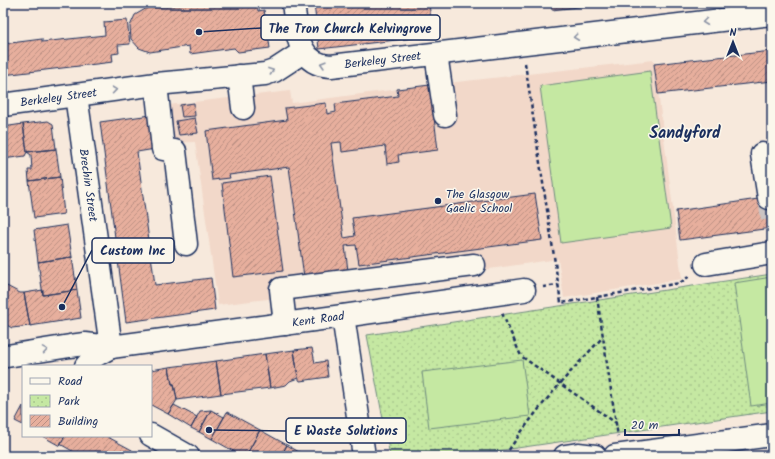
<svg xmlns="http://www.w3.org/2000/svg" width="775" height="459" font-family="Kalam,sans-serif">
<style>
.built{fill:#f2d8c9}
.park{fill:url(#park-dots);stroke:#708c80}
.pitch{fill:#c5e8a2;stroke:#708c80}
.building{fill:url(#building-hatch);stroke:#1b2f5e}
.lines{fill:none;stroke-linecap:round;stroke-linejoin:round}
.minor-tunnel{stroke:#cbc4c3;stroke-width:22;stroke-dasharray:22 11;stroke-linecap:butt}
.minor-casing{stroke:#1b2f5e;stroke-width:25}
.path{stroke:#1b2f5e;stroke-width:2.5;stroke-dasharray:4 3;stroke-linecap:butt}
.minor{stroke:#fbf7ec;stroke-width:22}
.oneway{stroke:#8b93a5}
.poi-dot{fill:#1b2f5e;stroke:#fbf7ec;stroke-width:1.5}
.labels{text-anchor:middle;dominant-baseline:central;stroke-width:3;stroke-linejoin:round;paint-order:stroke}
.street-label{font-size:12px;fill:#1b2f5e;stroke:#fbf7ec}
.poi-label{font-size:12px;fill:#1b2f5e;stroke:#fbf7ec;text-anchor:start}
.district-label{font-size:16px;font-weight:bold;fill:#1b2f5e;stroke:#fbf7ec}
.leader{fill:none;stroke:#1b2f5e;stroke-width:1.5}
.callout-dot{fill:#1b2f5e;stroke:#fbf7ec;stroke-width:1.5}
.callout{fill:#fbf7ec;stroke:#1b2f5e;stroke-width:1.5}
.callout-label{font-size:13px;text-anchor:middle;font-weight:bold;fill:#1b2f5e}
</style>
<defs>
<pattern id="park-dots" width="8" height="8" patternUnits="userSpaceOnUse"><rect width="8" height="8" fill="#c5e8a2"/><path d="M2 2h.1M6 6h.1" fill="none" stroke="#a9c78e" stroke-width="1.8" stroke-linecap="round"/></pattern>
<pattern id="building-hatch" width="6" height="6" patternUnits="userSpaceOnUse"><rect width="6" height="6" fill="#e7af9d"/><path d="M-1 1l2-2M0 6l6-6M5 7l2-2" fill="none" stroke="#ba8f83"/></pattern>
</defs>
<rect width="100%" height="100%" fill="#f7e9dc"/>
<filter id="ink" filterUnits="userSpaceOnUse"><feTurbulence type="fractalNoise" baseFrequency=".025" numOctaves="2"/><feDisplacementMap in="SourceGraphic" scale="8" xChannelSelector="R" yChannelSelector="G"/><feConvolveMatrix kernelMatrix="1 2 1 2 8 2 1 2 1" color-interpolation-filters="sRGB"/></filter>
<g filter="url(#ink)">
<!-- built -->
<path class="built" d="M654 60 682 279 564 298 558 259 360 288 218 305 195 142 173 143 168 105 290 91 292 103 430 85Z"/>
<!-- park -->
<path class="park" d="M772 274V411L462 456H390L367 335Z"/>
<!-- pitch -->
<path class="pitch" d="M650 71 671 228 561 243 540 86Z
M772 277V403L751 406 734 283Z
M522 360 530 416 429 428 422 372Z"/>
<!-- building -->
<path class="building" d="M183 3H257L258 11 264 10 270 48 238 52 234 48 190 54 189 46 150 52 139 48 131 39 130 26 135 15 147 8 183 5Z
M314 3H429L431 21 413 23 414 38 319 49Z
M551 3H596V5L552 10Z
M127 20 130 44 118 45 119 53 112 54 113 62 3 75V44L42 39V42L105 35 104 22Z
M772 51V81L658 94 654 64Z
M430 85 438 150 398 155 399 162 387 164 385 146 342 152 341 142 331 143 344 238 355 236 352 218 535 194 542 240 359 264 356 245 345 246 348 271 304 277 289 167 229 175 230 178 212 180 206 131 287 120 285 108 326 103 327 114 336 112 335 104 398 96 397 89Z
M194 103 195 116 182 117 180 105Z
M151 115 155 149 137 152 155 285 211 278 215 310 126 322 100 122Z
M195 118 198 133 179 135 176 121Z
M48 121 53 124 56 149 27 152 23 124Z
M23 124 27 152 25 156 3 159V127Z
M56 149 60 177 29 181 28 170H32L31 155 27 152Z
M270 176 283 271 233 277 222 183Z
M60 177 64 214 34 218 29 181Z
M772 197V228L680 240 676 211Z
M67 225 72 257 38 262 34 230Z
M72 257 77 290 43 295 38 262Z
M3 284 20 293H24L30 326 12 328 3 323Z
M43 290V295L77 290 81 318 30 326 24 293Z
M312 348 315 363 326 361 328 377 300 381 298 378 294 350Z
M294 350 298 378 290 381 286 385 270 388 265 354Z
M265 354 270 388 221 394 216 361Z
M216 361 221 394 177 400 174 384H172L169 367Z
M169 367 172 384H174L177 400 168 414 151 405V370Z
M174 405 197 417 191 428 168 414Z
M23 406V425L15 421Z
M211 410 199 432 191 428 200 411Z
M211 410 224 417 212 439 199 432Z
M227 412 260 430 246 456H242L212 439Z
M260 430 287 445 281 456H246Z
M42 436H65L60 446Z
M65 436H106L132 450 136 456H76V453L60 444Z
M287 445 306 456H281Z"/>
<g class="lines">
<!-- minor-tunnel -->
<path class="minor-tunnel" d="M769 198 772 219"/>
<defs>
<g id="minor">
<path id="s1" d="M293 3C297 29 296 65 331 66L772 14"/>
<path d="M436 54 445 115"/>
<path d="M239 76 243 108"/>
<path d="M156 84 163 149 175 151 186 244"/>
<path id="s2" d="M76 95 111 347"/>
<path id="s3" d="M3 105 156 84 265 74 274 71 303 52"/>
<path d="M762 154 769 198"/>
<path d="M706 264 772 253"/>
<path d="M343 316 364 456"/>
<path d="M285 324 281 289 474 265"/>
<path id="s4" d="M7 356 70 346 85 344 111 347 343 316 524 290"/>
<path d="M86 366 95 356 111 347"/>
<path d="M151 435 188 456"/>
<path d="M565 456 578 454 595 456"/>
<path d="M615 456 772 435"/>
</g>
</defs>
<!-- minor casing -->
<use href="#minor" class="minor-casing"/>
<!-- path -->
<path class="path" d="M525 63 561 303 680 283 691 275
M543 287 558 285
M597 297 618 437
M502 313 521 356 616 423
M505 456C533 412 568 374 603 337"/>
<!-- minor -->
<use href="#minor" class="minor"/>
</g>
<!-- one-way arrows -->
<defs><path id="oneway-chevron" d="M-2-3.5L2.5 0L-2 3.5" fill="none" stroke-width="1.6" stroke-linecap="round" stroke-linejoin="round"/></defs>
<g class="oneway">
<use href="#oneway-chevron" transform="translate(705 22) rotate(173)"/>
<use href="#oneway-chevron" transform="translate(576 37) rotate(173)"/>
<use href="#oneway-chevron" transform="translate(323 64) rotate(-164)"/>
<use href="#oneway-chevron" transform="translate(271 71) rotate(-20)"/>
<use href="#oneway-chevron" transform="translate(114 90) rotate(-8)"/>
<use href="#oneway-chevron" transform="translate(45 350) rotate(-9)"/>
</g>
</g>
<!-- markers -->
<circle class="poi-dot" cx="438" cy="201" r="4"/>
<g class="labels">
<!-- street labels -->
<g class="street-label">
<text stroke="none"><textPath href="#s1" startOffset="134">Berkeley Street</textPath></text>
<text stroke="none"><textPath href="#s3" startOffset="56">Berkeley Street</textPath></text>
<text stroke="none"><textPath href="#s2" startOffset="91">Brechin Street</textPath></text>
<text stroke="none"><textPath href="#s4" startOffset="314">Kent Road</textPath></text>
</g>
<!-- poi labels -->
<g class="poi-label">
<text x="446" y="194">The Glasgow<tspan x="446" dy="14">Gaelic School</tspan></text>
</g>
<!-- district labels -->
<g class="district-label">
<text x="685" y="133">Sandyford</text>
</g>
</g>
<!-- callouts -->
<path class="leader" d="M199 32L261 28M62 307L92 250M209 430L286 431"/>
<g class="callout-dot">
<circle cx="199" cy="32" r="4"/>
<circle cx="62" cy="307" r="4"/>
<circle cx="209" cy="430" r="4"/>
</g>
<g class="callout">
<rect x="261" y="15" width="179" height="25" rx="4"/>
<rect x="92" y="238" width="82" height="25" rx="4"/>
<rect x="286" y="418" width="120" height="25" rx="4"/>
</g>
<g class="callout-label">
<text x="350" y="33">The Tron Church Kelvingrove</text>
<text x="133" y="255">Custom Inc</text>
<text x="346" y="435">E Waste Solutions</text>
</g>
<!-- margin -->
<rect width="775" height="459" fill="none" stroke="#fbf7ec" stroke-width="16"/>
<rect x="8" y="8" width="759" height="443" fill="none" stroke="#1b2f5e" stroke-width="1.5" filter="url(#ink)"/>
<!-- legend -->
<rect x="22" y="365" width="130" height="72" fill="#fbf7ec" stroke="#a1a7b3"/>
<rect x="30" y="378" width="20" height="6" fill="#fbf7ec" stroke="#a1a7b3"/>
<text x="58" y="385" font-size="12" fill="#1b2f5e">Road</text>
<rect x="30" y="395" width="20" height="12" fill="url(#park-dots)" stroke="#a1a7b3"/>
<text x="58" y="405" font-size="12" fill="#1b2f5e">Park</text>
<rect x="30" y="415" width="20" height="12" fill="url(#building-hatch)" stroke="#a1a7b3"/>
<text x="58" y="425" font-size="12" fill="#1b2f5e">Building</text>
<!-- north arrow -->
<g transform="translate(733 42)" stroke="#fbf7ec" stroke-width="3" paint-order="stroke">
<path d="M0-3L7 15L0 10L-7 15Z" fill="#1b2f5e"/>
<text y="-6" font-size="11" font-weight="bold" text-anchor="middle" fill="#1b2f5e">N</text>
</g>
<!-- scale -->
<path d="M625 429v6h54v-6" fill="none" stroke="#1b2f5e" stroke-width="2"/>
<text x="631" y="429" font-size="12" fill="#1b2f5e" stroke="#fbf7ec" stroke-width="3" paint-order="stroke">20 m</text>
</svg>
